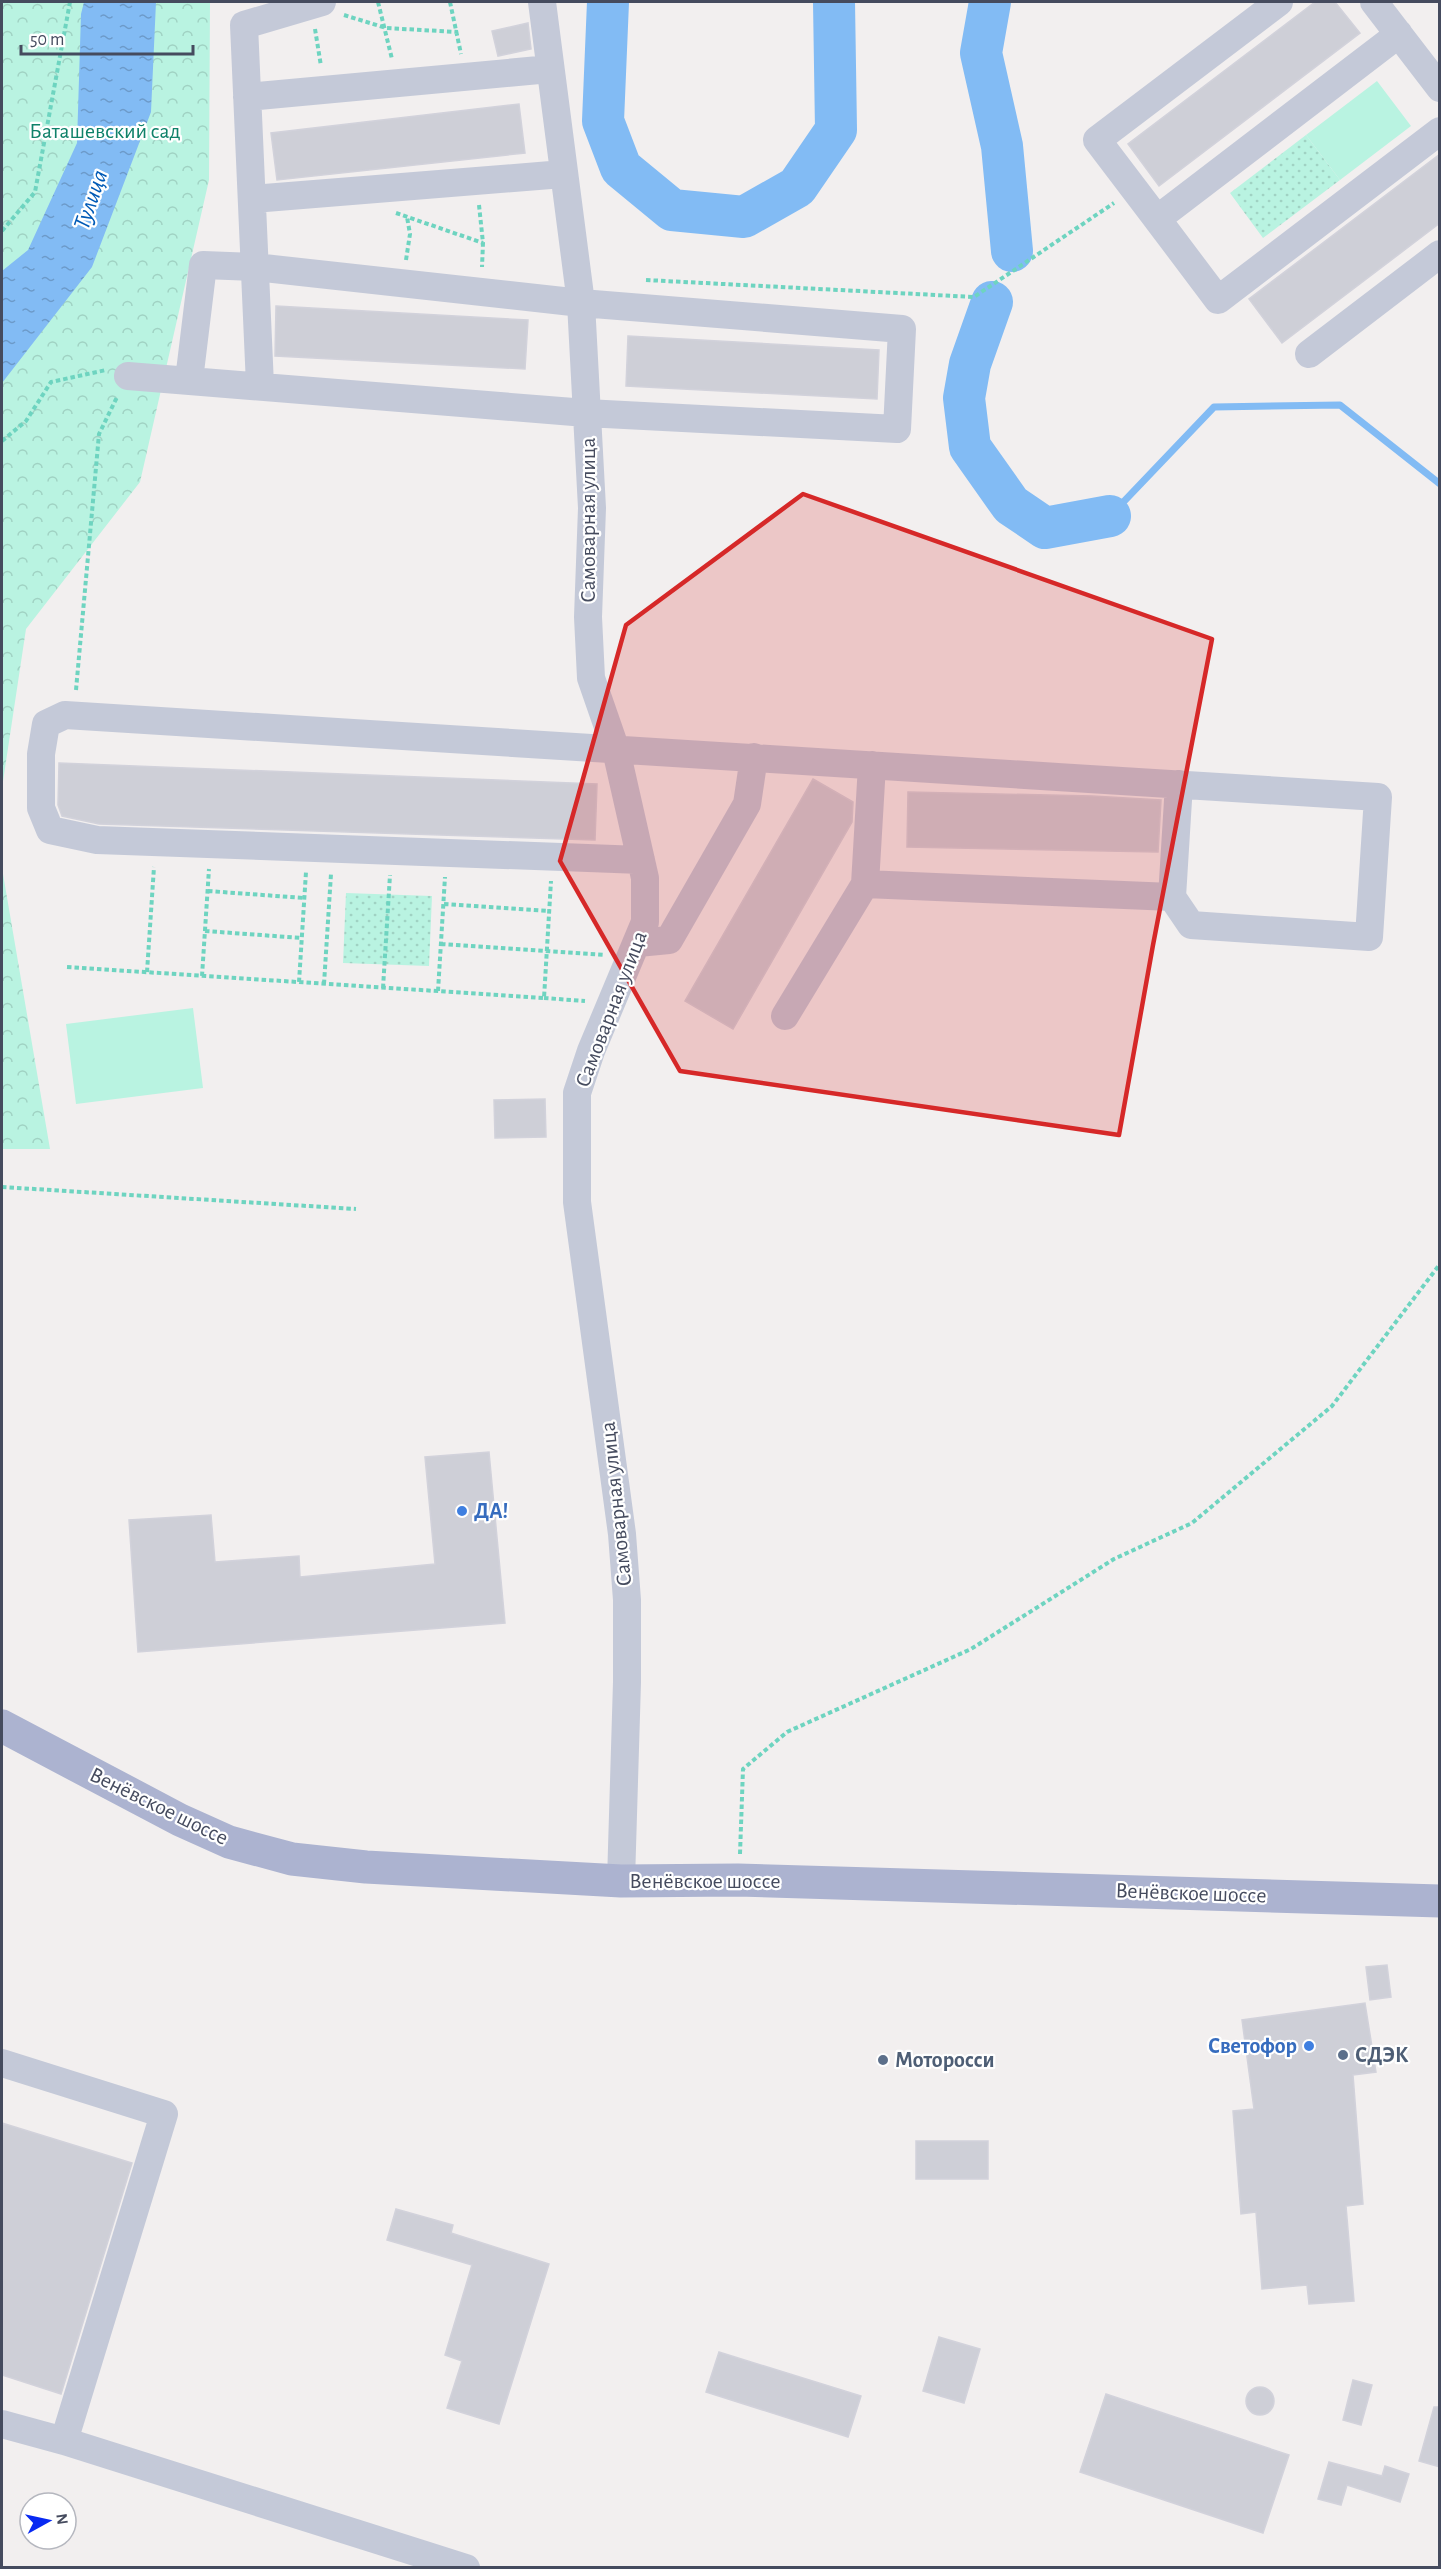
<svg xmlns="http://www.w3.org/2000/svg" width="1441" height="2569" font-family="'Alegreya Sans',sans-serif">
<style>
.green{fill:url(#green-dots)}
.forest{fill:url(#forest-crowns)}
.pitch{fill:#b9f3e1}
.water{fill:url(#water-ripples)}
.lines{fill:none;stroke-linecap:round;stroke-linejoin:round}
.stream{stroke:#82bbf4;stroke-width:7}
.river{stroke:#82bbf4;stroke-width:42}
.building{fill:#cecfd7;stroke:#d2d2db;stroke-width:1.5}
.path{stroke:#6ed4c0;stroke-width:4;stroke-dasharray:4.5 3;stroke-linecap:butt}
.minor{stroke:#c4c9d8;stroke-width:28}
.major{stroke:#acb3d0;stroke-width:33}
.marked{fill:#d62828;fill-opacity:0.2;stroke:#d62828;stroke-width:4.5;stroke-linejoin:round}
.shop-dot{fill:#3f7fe0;stroke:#fff;stroke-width:2}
.service-dot{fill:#5c6f8a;stroke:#fff;stroke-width:2}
.labels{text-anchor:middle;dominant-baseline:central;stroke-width:4.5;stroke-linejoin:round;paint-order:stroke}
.park-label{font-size:22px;fill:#0e8169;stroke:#fff}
.street-label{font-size:22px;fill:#454b5e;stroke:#fff}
.shop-label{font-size:22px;font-weight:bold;fill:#366cbe;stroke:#fff;text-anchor:start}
.service-label{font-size:22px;font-weight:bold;fill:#4e5e75;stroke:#fff;text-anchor:start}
.water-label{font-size:24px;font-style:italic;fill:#005ab6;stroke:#fff}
</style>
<defs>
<pattern id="green-dots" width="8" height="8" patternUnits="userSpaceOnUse" patternTransform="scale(1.5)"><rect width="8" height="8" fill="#b9f3e1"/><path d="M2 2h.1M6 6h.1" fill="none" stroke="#a0d2c3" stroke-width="1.8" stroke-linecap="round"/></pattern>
<pattern id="forest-crowns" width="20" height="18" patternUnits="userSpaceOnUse" patternTransform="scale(1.5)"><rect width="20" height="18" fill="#b9f3e1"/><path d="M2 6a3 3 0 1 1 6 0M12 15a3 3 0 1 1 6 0" fill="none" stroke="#a0d2c3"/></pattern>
<pattern id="water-ripples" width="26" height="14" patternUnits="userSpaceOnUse" patternTransform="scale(1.5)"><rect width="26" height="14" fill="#82bbf4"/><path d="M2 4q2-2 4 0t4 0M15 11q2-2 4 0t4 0" fill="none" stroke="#6c9ac9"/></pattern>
</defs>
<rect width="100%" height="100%" fill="#f2efef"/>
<!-- green -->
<path class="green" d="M1306 135 1340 180 1263 238 1230 193Z
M346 893 432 896 429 966 343 963Z"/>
<!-- forest -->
<path class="forest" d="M2 2H210L209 180 140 482 26 629 2 788Z
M2 868 50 1149H2Z"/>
<!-- pitch -->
<path class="pitch" d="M1377 81 1411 126 1340 180 1306 135Z
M193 1008 203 1088 76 1104 66 1024Z"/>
<!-- water -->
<path class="water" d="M84 2H156L151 112 92 267 2 383V271L28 250 77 143 81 14Z"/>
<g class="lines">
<!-- stream -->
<path class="stream" d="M1110 516 1214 407 1340 405 1440 484"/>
<!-- river -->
<path class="river" d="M608 2 603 121 621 168 672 210 744 217 797 187 836 130 834 2
M990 2 981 53 1002 146 1012 251
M992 302 970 364 964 398 970 447 1011 505 1045 528 1110 516"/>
</g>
<!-- building -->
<path class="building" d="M1315 2H1335L1360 33 1159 186 1128 144Z
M528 23 531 49 498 56 492 31Z
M519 104 525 153 277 180 271 133Z
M1440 154V223L1282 343 1249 299Z
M276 306 528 320 525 369 275 356Z
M628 336 879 350 877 399 626 386Z
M59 763 597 784 595 840 99 824 62 816 58 805Z
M813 779 853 802 852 822 733 1029 685 1001Z
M908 792 1092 796 1161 800 1158 852 907 847Z
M545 1099 546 1137 495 1138 494 1100Z
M489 1452 505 1623 138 1652 129 1520 211 1515 215 1562 299 1556 300 1577 435 1564 425 1457Z
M1387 1965 1391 1997 1370 2000 1366 1967Z
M1365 2003 1376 2072 1353 2075 1363 2204 1346 2206 1354 2301 1309 2304 1307 2285 1262 2289 1256 2212 1241 2214 1233 2111 1254 2109 1242 2020Z
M2 2123 132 2163 61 2394 2 2375Z
M916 2141H988V2179H916Z
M396 2209 453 2225 451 2233 549 2264 499 2424 447 2408 462 2361 445 2355 472 2265 387 2240Z
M939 2337 980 2349 964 2403 923 2391Z
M719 2352 861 2396 848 2437 706 2392Z
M1353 2380 1372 2385 1361 2425 1343 2420Z
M1246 2401a14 14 0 1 1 28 0a14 14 0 1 1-28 0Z
M1106 2394 1289 2455 1263 2533 1080 2472Z
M1434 2407H1440V2467L1419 2461Z
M1329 2462 1382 2476 1385 2466 1409 2474 1400 2502 1347 2485 1341 2505 1318 2499Z"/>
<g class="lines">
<!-- path -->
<path class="path" d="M378 2 392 59
M450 2 461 54
M344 15 386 28 458 32
M315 29 321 66
M479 205 483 243 482 267
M396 213 483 243
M2 231 35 192 70 2
M406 260 410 234 407 217
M646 280 974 297 1114 203
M2 441 26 421 51 382 106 370
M76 690 99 434 117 397
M208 891 304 898
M444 904 550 911
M205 931 302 938
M441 944 605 955
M67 967 544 998 551 881
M147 972 154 867
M202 976 209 869
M299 982 306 872
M324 984 331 874
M383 988 390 875
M438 991 445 877
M544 998 585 1001
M2 1187 356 1209
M740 1854 743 1769 787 1732 971 1649 1114 1559 1192 1523 1332 1406 1440 1264"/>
<!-- minor -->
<path class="minor" d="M542 2 581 303 592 508 588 617 591 678 616 750 645 878V922L591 1051 577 1093V1202L622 1534 627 1600V1682L621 1881
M1279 2 1097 140 1157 219 1399 34
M1374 2 1440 88
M247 97 550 69
M252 199 563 174
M1157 219 1218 300 1440 131
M1309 354 1440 254
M128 376 586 413 897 429 902 329 581 303 255 267 203 265 189 380
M260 385 244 25 322 2
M641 860 97 840 50 830 41 808V754L46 724 65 715 1378 797 1369 937 1191 925 1172 897 865 884 785 1016
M865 884 872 765
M1172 897 1179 784
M638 943 669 940 747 804 754 757
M2 2063 164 2114 64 2441 2 2424
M64 2441 466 2568"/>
<!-- major -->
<path class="major" d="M2 1726 180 1820 229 1842 292 1859 366 1867 621 1881 738 1880 1440 1901"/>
</g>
<!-- marked area -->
<path class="marked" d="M803 494 1212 639 1153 945 1119 1135 680 1071 560 861 626 625Z"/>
<!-- markers -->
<g class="shop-dot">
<circle cx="462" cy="1511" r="6"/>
<circle cx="1309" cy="2046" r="6"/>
</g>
<g class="service-dot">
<circle cx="1343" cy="2055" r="6"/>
<circle cx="883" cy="2060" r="6"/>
</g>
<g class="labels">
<!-- park labels -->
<g class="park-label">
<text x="105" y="131">Баташевский сад</text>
</g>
<!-- street labels -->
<g class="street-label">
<text transform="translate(588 520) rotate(-90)">Самоварная улица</text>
<text transform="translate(611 1009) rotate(-69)">Самоварная улица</text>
<text transform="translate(616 1504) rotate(-96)">Самоварная улица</text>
<text transform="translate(159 1806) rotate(26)">Венёвское шоссе</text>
<text x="705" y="1881">Венёвское шоссе</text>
<text transform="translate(1191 1893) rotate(2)">Венёвское шоссе</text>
</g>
<!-- shop labels -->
<g class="shop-label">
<text x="474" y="1511">ДА!</text>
<text x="1297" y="2046" text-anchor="end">Светофор</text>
</g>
<!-- service labels -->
<g class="service-label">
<text x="1355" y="2055">СДЭК</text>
<text x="895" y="2060">Моторосси</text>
</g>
<!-- water labels -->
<g class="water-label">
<text transform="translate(91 200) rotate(-71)">Тулица</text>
</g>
</g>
<!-- border -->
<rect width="1441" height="2569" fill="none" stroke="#454b5e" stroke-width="6"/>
<!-- north arrow -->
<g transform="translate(48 2521) rotate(82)"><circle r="28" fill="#ffffff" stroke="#b5b7bf" stroke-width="1.5"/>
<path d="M0-4.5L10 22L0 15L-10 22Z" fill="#0829f2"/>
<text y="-9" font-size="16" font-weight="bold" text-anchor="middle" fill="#454b5e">N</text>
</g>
<!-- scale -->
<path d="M21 45v9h172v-9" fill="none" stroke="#454b5e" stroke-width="3"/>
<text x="30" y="45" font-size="18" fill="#454b5e" stroke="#ffffff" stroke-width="4.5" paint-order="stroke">50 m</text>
</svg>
